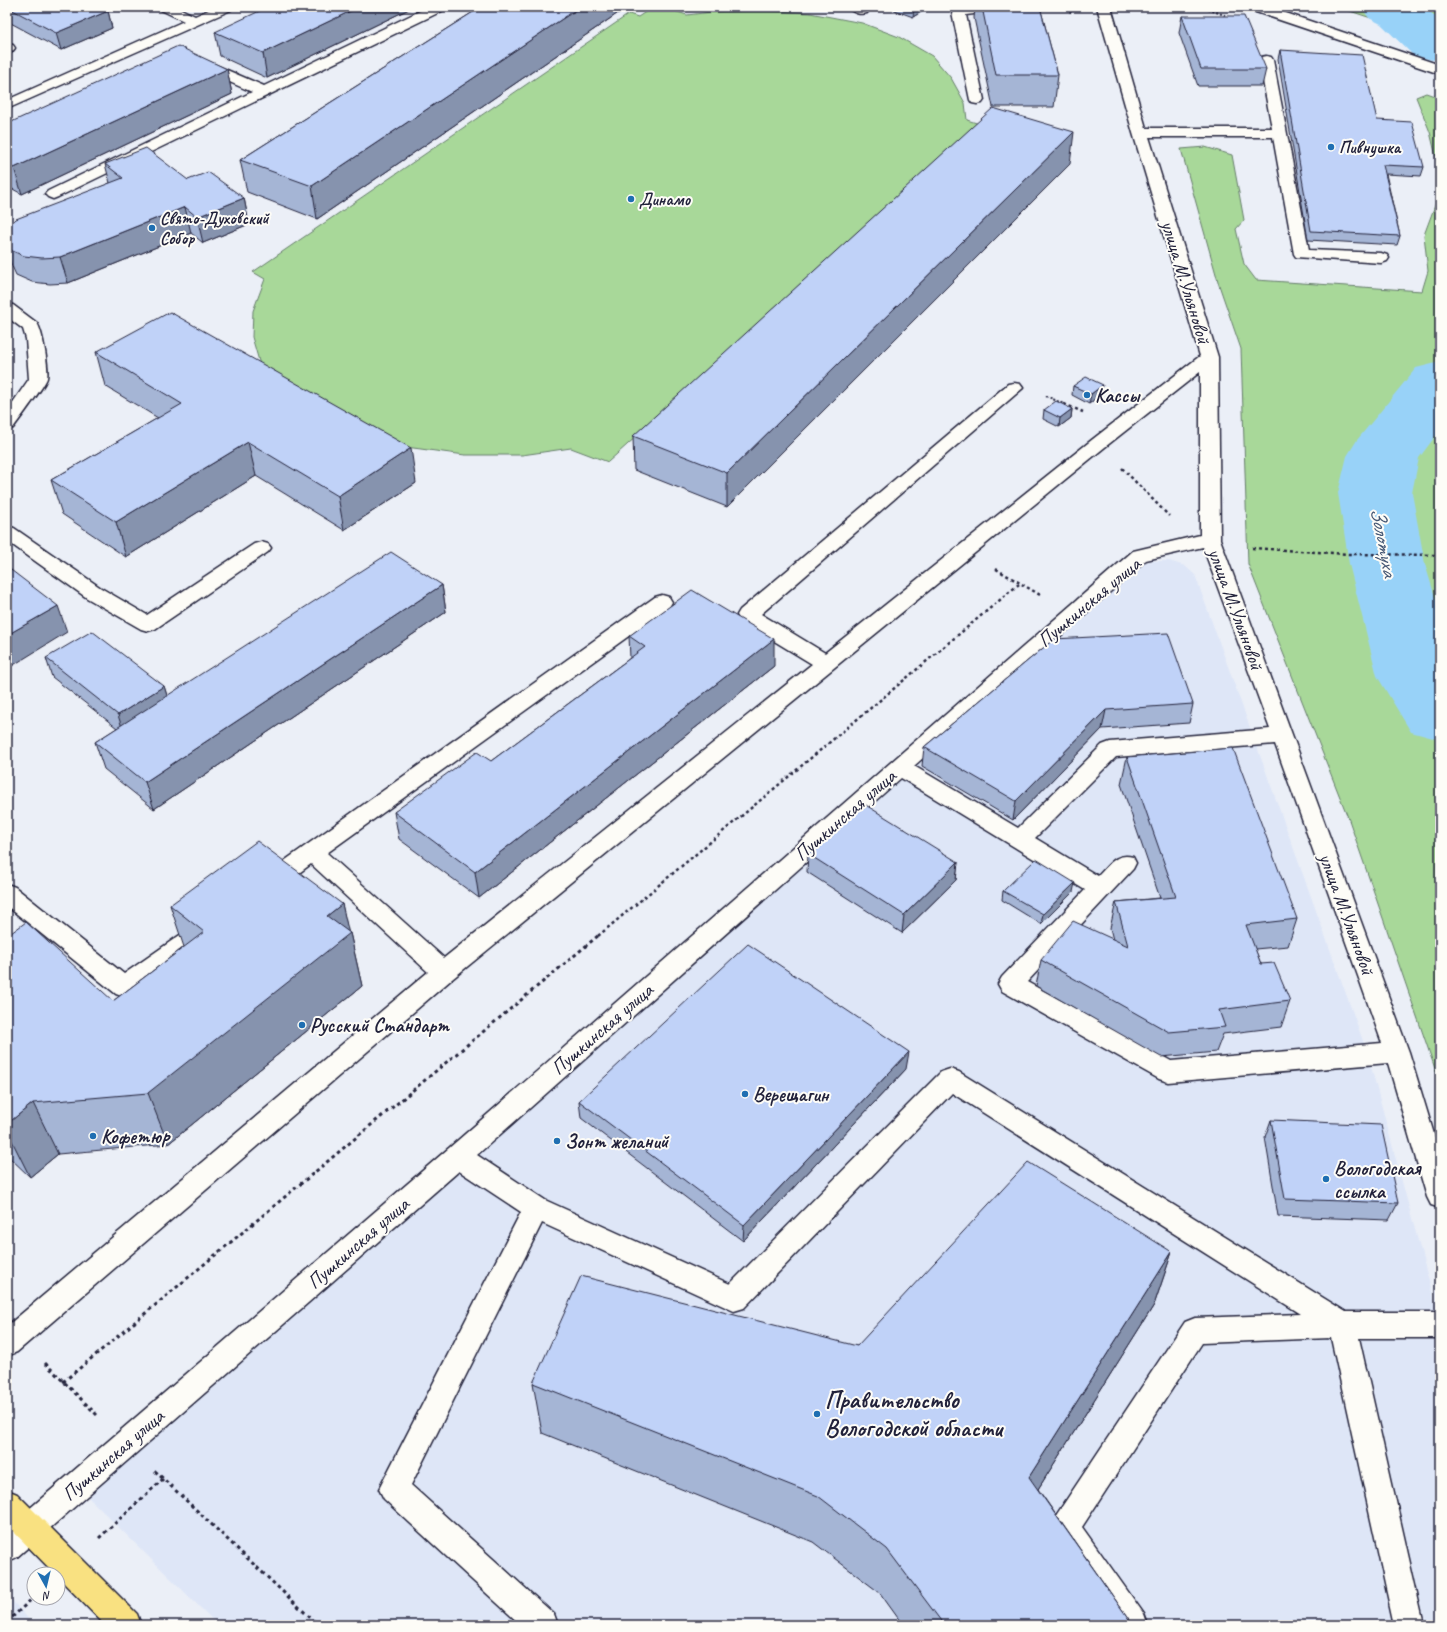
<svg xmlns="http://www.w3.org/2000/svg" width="1447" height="1632" font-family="Caveat,sans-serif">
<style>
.built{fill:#dee6f7}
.green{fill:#a8d899;stroke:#657d6a}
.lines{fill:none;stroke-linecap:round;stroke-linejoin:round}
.river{fill:#98d2f8;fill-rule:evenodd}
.minor-casing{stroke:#22223b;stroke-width:3}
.major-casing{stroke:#22223b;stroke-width:3}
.path-far2{stroke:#22223b;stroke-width:2;stroke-dasharray:2 2;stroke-linecap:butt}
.path-far1{stroke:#22223b;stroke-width:2.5;stroke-dasharray:3 3;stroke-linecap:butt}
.path{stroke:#22223b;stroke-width:3;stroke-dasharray:3.5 3.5;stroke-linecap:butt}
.minor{fill:#fdfcf7;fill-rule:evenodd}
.major{fill:#f9e181;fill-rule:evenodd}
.wall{fill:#a5b5d5;stroke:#22223b}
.shaded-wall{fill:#8693ae;stroke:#22223b}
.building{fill:#c0d2f8;stroke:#22223b}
.poi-dot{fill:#1f6fb2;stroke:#fdfcf7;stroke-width:1.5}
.labels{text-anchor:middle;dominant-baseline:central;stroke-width:4;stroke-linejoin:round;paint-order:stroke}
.far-poi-label{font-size:17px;font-weight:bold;fill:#22223b;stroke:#fdfcf7;text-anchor:start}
.street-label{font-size:20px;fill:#22223b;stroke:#fdfcf7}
.poi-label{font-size:20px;font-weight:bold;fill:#22223b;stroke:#fdfcf7;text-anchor:start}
.water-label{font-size:21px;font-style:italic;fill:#455774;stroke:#fdfcf7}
.near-poi-label{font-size:24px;font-weight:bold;fill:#22223b;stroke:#fdfcf7;text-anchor:start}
</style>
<rect width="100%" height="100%" fill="#ebeff7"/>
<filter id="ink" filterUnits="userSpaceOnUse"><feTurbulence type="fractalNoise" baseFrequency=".025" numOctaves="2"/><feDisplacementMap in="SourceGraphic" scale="8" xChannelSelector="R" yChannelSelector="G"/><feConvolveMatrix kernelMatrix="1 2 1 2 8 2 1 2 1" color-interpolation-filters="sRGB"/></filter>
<g filter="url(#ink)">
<!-- built -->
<path class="built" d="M1152 561H1169L1185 566 1195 575 1367 1052 1440 1322V1625H218L86 1495 1140 564Z
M7 1595 34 1625H7Z"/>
<!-- green -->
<path class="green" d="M653 7H662L687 15 711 12 760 10 810 13 862 23 899 37 932 56 951 78 965 103 967 120 983 125 608 462 571 448 522 455H465L406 447 261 368 252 337 253 311 265 279 253 272 629 14 638 17Z
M1338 7H1440V41Z
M1426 93 1440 98V173L1430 132 1416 97Z
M1205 147 1232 155 1244 220 1236 229 1244 264 1256 280 1422 291 1428 271 1424 235 1440 192V1083L1349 820 1248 564 1241 349 1219 285 1181 149Z"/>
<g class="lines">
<!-- river -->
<path class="river" d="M1361 7H1425L1440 21V58L1432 60 1413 55 1381 24 1369 18Z
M1440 362V430L1419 458 1412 493 1425 564 1440 613V740L1411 732 1377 676 1349 564 1338 493 1347 456 1357 440 1416 368Z"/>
<defs>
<path id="minor" d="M159 7H177L195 16 215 7H233L231 10 7 109V100L184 21 161 10Z
M428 7H446L444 10 58 197 53 199 48 197 45 194 48 191 252 92 196 67 194 64 196 61 201 60 206 61 264 86Z
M848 7H867L869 10 867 13C860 15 852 13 848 7Z
M966 7H1005L1003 10 998 11 966 15 984 100 982 103 977 104 972 103 970 100 952 12 954 9Z
M1097 7H1111L1146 128H1272L1259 60 1261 57 1266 56 1271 57 1273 60 1309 250 1381 253 1387 255 1389 258 1387 261 1381 263 1296 257 1294 254 1273 137H1149L1218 357 1220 539 1409 1052 1440 1154V1208L1431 1205 1427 1197 1388 1063 1168 1082 1159 1079 1002 991 998 984 1002 977 1085 890 901 778 477 1155 545 1200 730 1284 941 1072 950 1069 959 1072 1346 1312H1440V1338H1359L1424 1625H1394L1331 1338 1202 1343 1082 1527 1144 1614 1148 1625H1115L1055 1537 1050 1527 1055 1517 1185 1322 1195 1318 1301 1314 952 1093 744 1308 734 1311 542 1223 411 1485 554 1614 558 1625H521L384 1499 379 1489 521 1212 459 1171 17 1557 7 1562V1528L449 1148 1133 551 1200 535V372L1105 447 452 979 17 1352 7 1356V1326L428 972 311 864 275 891 267 894 259 891 256 885 259 879 655 597 662 595 669 597 672 602 669 607 327 853 444 958 812 664 740 620 737 615 740 610 1008 384 1014 383 1020 384 1023 388 761 614 825 653 1093 439 1200 356 1133 133ZM1203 547 1270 729 1110 742 1102 745 1018 828 914 766 1146 560ZM1275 744 1382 1043 1171 1061 1027 982 1133 869 1136 863 1133 857C1116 852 1109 865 1098 876L1035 838 1116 757Z
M1248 7H1268L1440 65V74L1250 10Z
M7 44 13 45 15 48 12 52 7 53Z
M7 304 13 305 37 323C43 332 49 369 47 378 45 385 19 420 13 428L7 429V411L29 379 26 339 23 329 7 317Z
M7 526 14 528 101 588 147 615 254 544 261 542 268 544 271 548 268 552 155 629 148 631 141 629 87 598 7 541Z
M7 884 15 887 124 974 200 921 208 918 216 921 220 927 216 933 132 994 124 997 116 994 7 906Z"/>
<path id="major" d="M7 1490 17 1494 137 1614 141 1625H105L58 1577V1574H55L7 1525Z"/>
</defs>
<!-- minor casing -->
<use href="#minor" class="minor-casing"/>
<!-- major casing -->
<use href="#major" class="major-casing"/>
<!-- path-far2 -->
<path class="path-far2" d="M1069 7 1071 14
M1201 7 1225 15
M1046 396 1066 405"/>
<!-- path-far1 -->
<path class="path-far1" d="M1064 404 1083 412
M1122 468 1169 516
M1252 548 1348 554 1440 555
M996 569 1042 596
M598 936 1019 584"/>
<!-- path -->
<path class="path" d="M45 1363 97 1415
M63 1382 599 935
M155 1471 318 1625
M99 1538 163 1479
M7 1622 34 1597"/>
<!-- minor -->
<use href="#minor" class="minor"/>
<!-- major -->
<use href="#major" class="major"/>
</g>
<!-- wall -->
<path class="wall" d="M7 7H111L105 9 108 11 112 28 61 50 7 21Z
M481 7H627L317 219 247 192 240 160Z
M886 7H929L913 17Z
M975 7H1040L1058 75 1054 107H993L974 18Z
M411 8 267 78 220 56 215 32Z
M1182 16 1266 69 1262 86H1198L1179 33Z
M1280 50 1377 120 1424 167 1421 176 1386 174 1400 236 1397 245 1308 240 1278 59Z
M227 69 232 94 22 194 7 186V124Z
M105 164 188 180 244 198 249 224 203 243 191 233 68 283 50 284 32 282 16 275 11 264 7 252V228L110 183Z
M1070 164 727 507 634 470 633 436Z
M96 352 416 483 344 530 256 476 126 557 62 514 51 480 158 418 105 386Z
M1073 386 1101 394 1089 404 1072 395Z
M1072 409 1071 418 1059 427 1043 419 1044 410Z
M442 585 446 612 154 809 104 769 95 742 117 728 52 677 46 658 164 686 167 696Z
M629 636 774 666 479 898 399 839 394 812 491 761 630 658Z
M1054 639 1193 704 1189 723 1102 729 1013 820 922 766 924 747Z
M1127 757 1297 919 1288 946 1255 949 1261 964 1290 1001 1281 1027 1223 1034 1216 1052 1161 1057 1036 986 1041 960 1113 940 1110 928 1116 902 1160 898 1121 784Z
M808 854 958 862 956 880 902 933 807 872Z
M1003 891 1073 892 1041 924 1002 900Z
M342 904 348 932 350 933 362 986 168 1144 58 1154 30 1177 7 1155V936L113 1001 184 947 170 905Z
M906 1069 743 1241 581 1118 579 1101Z
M1271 1120 1398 1203 1389 1220 1278 1216 1265 1137Z
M1172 1252 1154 1305 1038 1489 1133 1625H903L880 1593 813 1542 542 1433 533 1383 857 1346Z"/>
<!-- shaded-wall -->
<path class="shaded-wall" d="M86 7H111L89 16Z
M359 7H411V8L267 78 263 53Z
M580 7H627L317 219 312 186Z
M914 7H929L913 17Z
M108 11 112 28 61 50 56 33Z
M227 69 232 94 22 194 14 168Z
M1074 132 1070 164 727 507V473Z
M244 198 249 224 203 243 197 217Z
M185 207 191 233 68 283 60 257Z
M1103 385 1101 394 1089 404 1091 394Z
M1072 409 1071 418 1059 427 1060 418Z
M248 442 256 476 126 557 116 522Z
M411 448 416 483 344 530 338 496Z
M442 585 446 612 154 809 145 782Z
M58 606 67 632 7 669V635Z
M774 639V666L479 898 475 872Z
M164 686 170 705 124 734 118 715Z
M1106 710 1102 729 1013 820 1016 801Z
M958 862 956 880 902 933 904 915Z
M1075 883 1073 892 1041 924 1043 914Z
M342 904 349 934 350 933 362 986 168 1144 148 1093 327 916Z
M909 1052 906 1069 743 1241 744 1225Z
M33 1103 58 1154 30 1177 7 1131V1124Z
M1172 1252 1154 1305 1016 1524 1029 1477Z"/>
<!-- building -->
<path class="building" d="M7 7H100L108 11 56 33Z
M268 7H359L263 53 215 32Z
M481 7H580L312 186 240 160Z
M982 7H1040L1058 75H996Z
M1182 16H1244L1266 69H1201Z
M178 46 227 69 14 168 7 165V124Z
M1280 50 1362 55 1377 120 1412 122 1424 167 1383 165 1400 236 1311 231Z
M993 108 1074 132 727 473 633 436Z
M146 148 188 180 208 172 244 198 197 217 185 207 60 257 42 258 24 256 8 249 7 247V228L16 219 123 178 105 164Z
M170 312 411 448 338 496 248 442 116 522 51 480 182 404 96 352Z
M1086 377 1103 385 1091 394 1073 386Z
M1056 401 1072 409 1060 418 1044 410Z
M391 552 442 585 145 782 95 742Z
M7 567 58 606 7 635Z
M692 590 774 639 475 872 394 812 477 752 491 761 645 647 629 636Z
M92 631 164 686 118 715 46 658Z
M1168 633 1193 704 1106 710 1016 801 924 747 1054 639Z
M1233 748 1297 919 1246 925 1261 964 1274 963 1290 1001 1219 1010 1225 1027 1169 1032 1041 960 1073 921 1128 946 1116 902 1176 897 1127 757Z
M864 804 958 862 904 915 808 854Z
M257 841 342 904 327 916 350 933 148 1093 33 1103 7 1124V936L26 922 113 1001 204 932 170 905Z
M1036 859 1075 883 1043 914 1003 891Z
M748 944 909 1052 744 1225 579 1101Z
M1271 1120 1381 1125 1398 1203 1285 1199Z
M1028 1162 1172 1252 1029 1477 1133 1625H944L887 1549 818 1496 533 1383 581 1276 857 1346Z"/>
</g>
<!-- markers -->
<g class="poi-dot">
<circle cx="1331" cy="147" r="4"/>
<circle cx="631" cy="199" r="4"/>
<circle cx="152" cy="228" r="4"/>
<circle cx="1087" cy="395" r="4"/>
<circle cx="302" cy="1025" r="4"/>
<circle cx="745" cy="1094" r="4"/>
<circle cx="93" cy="1136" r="4"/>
<circle cx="557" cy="1141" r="4"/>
<circle cx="1326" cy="1179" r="4"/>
<circle cx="817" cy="1414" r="4"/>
</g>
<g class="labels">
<!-- far-poi labels -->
<g class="far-poi-label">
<text x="1339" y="147">Пивнушка</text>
<text x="639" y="199">Динамо</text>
<text x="160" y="218">Свято-Духовский<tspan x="160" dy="20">Собор</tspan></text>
</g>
<!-- street labels -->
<g class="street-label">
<text transform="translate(1186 282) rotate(73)">улица М.Ульяновой</text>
<text transform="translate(1089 602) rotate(-40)">Пушкинская улица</text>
<text transform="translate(1236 609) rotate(70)">улица М.Ульяновой</text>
<text transform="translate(845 815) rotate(-41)">Пушкинская улица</text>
<text transform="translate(1347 914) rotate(70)">улица М.Ульяновой</text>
<text transform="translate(602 1029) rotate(-41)">Пушкинская улица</text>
<text transform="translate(358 1243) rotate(-41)">Пушкинская улица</text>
<text transform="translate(113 1455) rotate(-41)">Пушкинская улица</text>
</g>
<!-- poi labels -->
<g class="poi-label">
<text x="1095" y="395">Кассы</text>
<text x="310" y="1025">Русский Стандарт</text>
<text x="753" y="1094">Верещагин</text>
<text x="101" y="1136">Кофетюр</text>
<text x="565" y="1141">Зонт желаний</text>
<text x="1334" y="1168">Вологодская<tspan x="1334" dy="23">ссылка</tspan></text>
</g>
<!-- water labels -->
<g class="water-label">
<text transform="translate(1384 542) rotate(79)">Золотуха</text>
</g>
<!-- near-poi labels -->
<g class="near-poi-label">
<text x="825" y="1400">Правительство<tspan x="825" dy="28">Вологодской области</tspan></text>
</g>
</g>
<!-- margin -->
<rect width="1447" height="1632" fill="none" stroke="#fdfcf7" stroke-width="24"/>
<rect x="12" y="12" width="1423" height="1608" fill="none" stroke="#22223b" stroke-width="1.5" filter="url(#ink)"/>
<!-- north arrow -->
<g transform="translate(46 1586) rotate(172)"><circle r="19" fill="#fdfcf7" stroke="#a5a5ac"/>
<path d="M0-3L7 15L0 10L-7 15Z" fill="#1f6fb2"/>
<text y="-6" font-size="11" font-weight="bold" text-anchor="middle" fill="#22223b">N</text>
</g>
</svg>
